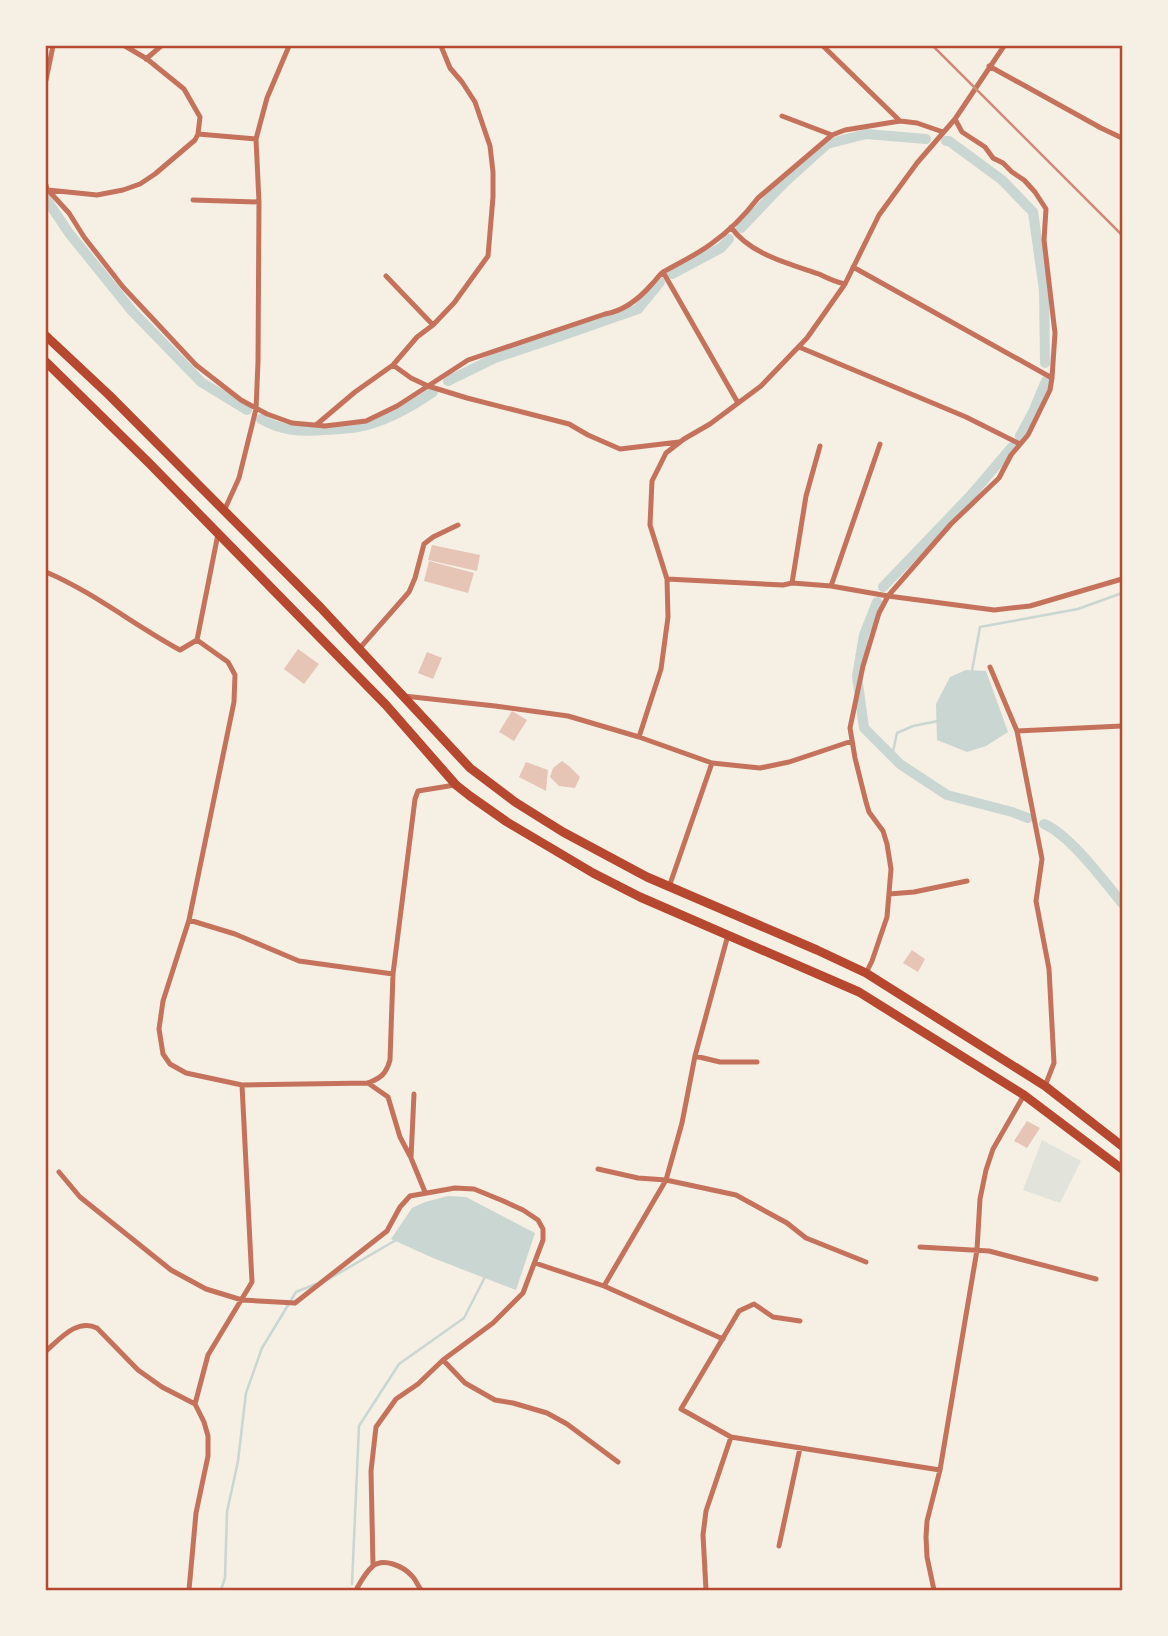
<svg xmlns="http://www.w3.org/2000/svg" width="1168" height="1636" font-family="'Roboto Serif',serif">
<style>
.green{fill:#e2e4dc}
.water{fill:#c9d6d2}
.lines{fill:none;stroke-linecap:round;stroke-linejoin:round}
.stream{stroke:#c9d6d2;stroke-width:2.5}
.canal{stroke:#c9d6d2;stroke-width:10}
.building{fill:#e6c5b7}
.minor{stroke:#c5725c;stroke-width:5}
.primary{stroke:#b5482f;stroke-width:9}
.rail{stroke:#cf8b77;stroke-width:2.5}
.neatline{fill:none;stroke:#b5482f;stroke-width:2.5}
</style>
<rect width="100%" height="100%" fill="#f6efe4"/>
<!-- green -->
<path class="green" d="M1042 1140 1081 1161 1060 1203 1023 1190Z"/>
<!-- water -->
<path class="water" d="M966 670 986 671 1008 732 986 746 967 752 937 740 936 704 950 677Z
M448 1196 466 1197 535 1233 516 1290 433 1258 391 1239 412 1208 425 1202Z"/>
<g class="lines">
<!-- stream -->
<path class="stream" d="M972 671 980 627 1078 609 1122 593
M892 756 897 733 913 726 938 721
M329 1279 396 1240
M352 1584 359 1426 399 1364 464 1318 485 1277
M221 1590 225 1578 227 1512 238 1461 246 1393 262 1348 296 1292 316 1284"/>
<!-- canal -->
<path class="canal" d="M946 141H949L1002 180 1033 212 1044 290 1045 363
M46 199 69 233 132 311 201 382 247 410
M741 228 785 182 827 144 866 134 926 139
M672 274 721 248 729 239
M448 381 495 358 558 337 638 309 660 282
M261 419C281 431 302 432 325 430 336 429 347 429 358 427 385 422 411 407 433 392
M1020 436 1033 412 1046 381
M883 587 972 494 1012 447
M877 602 864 635 857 676 864 728 900 764 947 795 1012 812 1028 818
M1044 824C1069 834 1105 882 1122 903"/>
</g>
<!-- building -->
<path class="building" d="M432 545 480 555 477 571 428 560Z
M429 561 474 573 468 593 424 581Z
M298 649 319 664 304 684 284 669Z
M427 652 442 658 433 679 418 673Z
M512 711 527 720 514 741 499 732Z
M562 761 569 766 580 777 575 788 559 786 550 777 553 768Z
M526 762 548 770 546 791 519 777Z
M912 950 925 959 918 972 903 963Z
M1027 1121 1040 1128 1027 1148 1014 1141Z"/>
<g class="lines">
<!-- minor -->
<path class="minor" d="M823 46 900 121
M146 59 161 46
M989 66 1101 128 1122 138
M46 80 53 46
M782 116 832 135
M198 134 256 139
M46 185 47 189 69 213 84 237 123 287 196 365 241 400 267 414 292 423 325 426 366 421 397 406 428 386 411 378 393 365 417 337 433 325 454 303 488 256 493 197V172L490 146 475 102 462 82 450 68 441 46
M48 190 97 195 123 190 140 184 155 174 195 140 198 134 200 117 184 89 147 59 125 46
M193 200 259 202
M731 227C749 254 790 264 819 274 827 278 835 282 845 284
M853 267 1052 378
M663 272 738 403
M386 276 433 325
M799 347 966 417 1020 444
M316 425 355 392 393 365
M679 442 620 449 588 435 569 424 467 398 428 386 468 360 605 314C624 311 639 299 652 284 656 280 658 276 663 272 679 263 696 255 711 244 728 232 745 215 758 198L832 135 845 130 900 121 917 123 943 132
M224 511 239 478 256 409 258 362 259 202 256 139 267 98 289 46
M46 572C93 592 134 625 180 650L197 640 218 534
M667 579 783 585 792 583 831 586 888 596 994 610 1030 606 1122 579
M792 583 806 496 820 446
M831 586 880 444
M197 640 228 662 235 675 234 702 189 920 163 1001 159 1029 163 1054 170 1064 186 1073 242 1085 368 1083C381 1078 386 1074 390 1060L393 974 415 799 418 791 455 785
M359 649 409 592 415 578 424 544 433 537 458 525
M990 667 1017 731 1042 859 1036 901 1049 969 1054 1063 1045 1086
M404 696 495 706 568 716 639 737 712 763 760 768 789 762 852 741
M1017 731 1122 726
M639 737 661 669 668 617 667 579 650 525 652 481 666 453 684 439 710 424 761 386 807 338 845 284 879 215 917 163 955 119 1004 46
M669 887 712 763
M889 894 914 892 967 881
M189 920 235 934 299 961 393 974
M866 973 872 961 887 917 891 869 887 844 883 831 869 812 866 802 855 758 850 728 863 666 879 613 888 596 951 524 999 478 1011 455 1028 435 1050 390 1052 378 1055 333 1044 240 1046 209 1035 192 1024 180 1012 172 1003 163 993 158 985 147 962 132 955 119
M695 1056 720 1062H757
M368 1083 388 1097 400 1137 410 1156
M414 1094 411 1158 425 1192
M598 1169 638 1178 666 1180 736 1195 787 1223 806 1238 866 1262
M59 1172 80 1197 171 1270 206 1289 242 1300 295 1303 387 1231 400 1207 410 1196 455 1188 474 1189 501 1200 523 1210 538 1220 543 1229V1240L523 1293 493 1323 443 1360 418 1384 396 1399 376 1427 371 1471 373 1565
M920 1247 989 1251 1096 1279
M535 1263 604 1286 666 1180 682 1123 695 1056 728 935
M604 1286 723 1339
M800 1321 773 1317 754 1304 739 1311 681 1409 731 1437 940 1470
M46 1351C60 1339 77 1318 97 1328L138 1370 162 1387 195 1404
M443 1360 465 1383 495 1400 513 1403 547 1413 567 1424 618 1462
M779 1546 800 1448
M189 1590 196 1513 208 1456V1436L204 1422 195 1404 208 1355 252 1282 242 1085
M356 1590C360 1583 365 1573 372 1567 383 1557 403 1566 412 1576 416 1580 418 1586 421 1590
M706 1590 703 1535 706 1511 731 1437
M934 1590 927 1557 926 1537 927 1521 940 1470 965 1321 977 1250 980 1199 986 1170 993 1149 1024 1095"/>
<!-- primary -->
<path class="primary" d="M46 336 109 395 321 608 470 768 515 802 563 832 647 877 817 950 866 973 1045 1086 1122 1146
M46 362 149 463 386 705 456 785 470 796 507 822 556 851 593 873 640 897 859 992 1024 1095 1122 1169"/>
<!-- rail -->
<path class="rail" d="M933 46 1122 235"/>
</g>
<!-- border -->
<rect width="1168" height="1636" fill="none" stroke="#f6efe4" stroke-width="94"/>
<rect x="47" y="47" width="1074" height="1542" class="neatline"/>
</svg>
